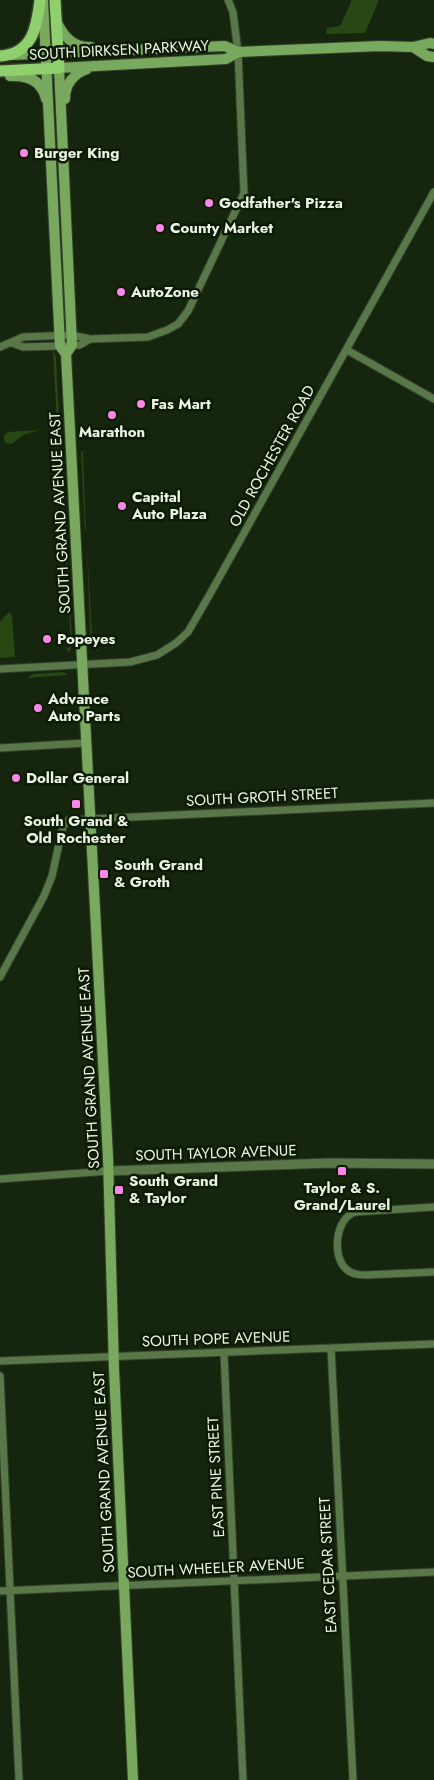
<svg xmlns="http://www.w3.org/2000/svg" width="434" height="1780" font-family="Jost,sans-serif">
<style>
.green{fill:#274812}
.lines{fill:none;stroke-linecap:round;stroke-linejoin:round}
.minor-casing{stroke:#34422c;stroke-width:9}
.tertiary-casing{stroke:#34422c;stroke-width:11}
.secondary-casing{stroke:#34422c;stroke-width:12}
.primary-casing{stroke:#34422c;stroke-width:14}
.minor{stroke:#597749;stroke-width:7}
.tertiary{stroke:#597749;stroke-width:9}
.secondary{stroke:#78a95e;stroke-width:10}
.primary{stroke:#90cf6d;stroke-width:11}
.poi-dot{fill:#f987e8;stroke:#0d1b05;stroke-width:2}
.labels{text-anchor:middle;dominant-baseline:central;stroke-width:5;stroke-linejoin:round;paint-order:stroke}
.street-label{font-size:15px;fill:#ebf5e6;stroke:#0d1b05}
.poi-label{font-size:15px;font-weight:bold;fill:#ebf5e6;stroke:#0d1b05;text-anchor:start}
</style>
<rect width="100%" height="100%" fill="#16250e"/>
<!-- green -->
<path class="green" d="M352 0H379L365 33 326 34 327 28 340 26Z
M53 350 56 357 59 419 57 424Z
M40 430 23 435 12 444 6 443C2 440 4 434 8 432Z
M84 451 83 454 86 531 85 530 81 452Z
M60 458 72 637V645L69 652 66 650 71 645Z
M87 543 92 635 95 647 99 651 98 652 93 645 90 632Z
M9 612 12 615 15 657 0 658V622Z
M63 672 68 675 27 678 33 674Z"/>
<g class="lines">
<defs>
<path id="minor" d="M12 343 23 347 60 346 80 345 90 339
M0 347 23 337 71 335 90 339 148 337 167 330 178 324 188 311 244 193 238 52 233 12 228 0
M347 350 434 399
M0 669 130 662 157 655 176 643 188 632 210 594 434 192
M0 748 86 743
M0 977 44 896 52 876 63 826 69 820 434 803
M0 1179 109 1171
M434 1207 355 1212C335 1219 332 1256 346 1269 351 1274 358 1275 365 1275L434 1272
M331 1348 353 1780
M224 1353 243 1780
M0 1361 434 1344
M0 1376 19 1780
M0 1591 434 1572"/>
<path id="tertiary" d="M109 1171 329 1163 434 1164"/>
<path id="secondary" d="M43 0 60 346 66 354
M57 23C65 38 74 48 91 47
M413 47 427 56 434 57
M10 55 225 46 238 52 380 46 413 47 430 43 434 44
M10 76C27 75 42 80 46 99
M65 99C65 85 73 74 87 69
M133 1780 114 1369 108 1157 66 354 72 345 59 68 226 59 238 52"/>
<path id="primary" d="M0 56C33 54 37 26 40 0
M0 71 59 68 55 0"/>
</defs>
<!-- minor casing -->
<use href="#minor" class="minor-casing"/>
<!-- tertiary casing -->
<use href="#tertiary" class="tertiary-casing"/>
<!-- secondary casing -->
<use href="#secondary" class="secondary-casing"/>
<!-- primary casing -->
<use href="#primary" class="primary-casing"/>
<!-- minor -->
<use href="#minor" class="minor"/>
<!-- tertiary -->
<use href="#tertiary" class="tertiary"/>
<!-- secondary -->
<use href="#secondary" class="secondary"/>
<!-- primary -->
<use href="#primary" class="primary"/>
</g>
<!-- markers -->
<g class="poi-dot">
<circle cx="24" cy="153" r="5"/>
<circle cx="209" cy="203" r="5"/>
<circle cx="160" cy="228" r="5"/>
<circle cx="121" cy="292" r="5"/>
<circle cx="141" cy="404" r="5"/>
<circle cx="112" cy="415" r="5"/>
<circle cx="122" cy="506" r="5"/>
<circle cx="47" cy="639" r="5"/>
<circle cx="38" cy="708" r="5"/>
<circle cx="16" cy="778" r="5"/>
<rect x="71" y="799" width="10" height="10" rx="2.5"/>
<rect x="99" y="869" width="10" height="10" rx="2.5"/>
<rect x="337" y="1166" width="10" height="10" rx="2.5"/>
<rect x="114" y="1185" width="10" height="10" rx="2.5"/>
</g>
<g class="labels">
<!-- street labels -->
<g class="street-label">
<text transform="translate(119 50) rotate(-3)">SOUTH DIRKSEN PARKWAY</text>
<text transform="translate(272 456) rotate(-61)">OLD ROCHESTER ROAD</text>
<text transform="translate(60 513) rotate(-93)">SOUTH GRAND AVENUE EAST</text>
<text transform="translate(262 797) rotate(-3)">SOUTH GROTH STREET</text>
<text transform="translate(89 1068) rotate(-93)">SOUTH GRAND AVENUE EAST</text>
<text transform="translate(216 1153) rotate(-2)">SOUTH TAYLOR AVENUE</text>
<text transform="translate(216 1339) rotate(-2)">SOUTH POPE AVENUE</text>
<text transform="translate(104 1472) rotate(-93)">SOUTH GRAND AVENUE EAST</text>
<text transform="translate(216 1477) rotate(-93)">EAST PINE STREET</text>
<text transform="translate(328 1565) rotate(-93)">EAST CEDAR STREET</text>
<text transform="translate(216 1568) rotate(-3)">SOUTH WHEELER AVENUE</text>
</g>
<!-- poi labels -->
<g class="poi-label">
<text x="34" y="153">Burger King</text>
<text x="219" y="203">Godfather's Pizza</text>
<text x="170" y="228">County Market</text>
<text x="131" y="292">AutoZone</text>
<text x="151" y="404">Fas Mart</text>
<text x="112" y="432" text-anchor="middle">Marathon</text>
<text x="132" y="497">Capital<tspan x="132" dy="17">Auto Plaza</tspan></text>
<text x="57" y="639">Popeyes</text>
<text x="48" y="699">Advance<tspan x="48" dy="17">Auto Parts</tspan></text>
<text x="26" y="778">Dollar General</text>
<text x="76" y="821" text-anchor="middle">South Grand &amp;<tspan x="76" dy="17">Old Rochester</tspan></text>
<text x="114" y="865">South Grand<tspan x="114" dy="17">&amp; Groth</tspan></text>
<text x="129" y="1181">South Grand<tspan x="129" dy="17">&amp; Taylor</tspan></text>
<text x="342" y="1188" text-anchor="middle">Taylor &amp; S.<tspan x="342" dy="17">Grand/Laurel</tspan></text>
</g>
</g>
</svg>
